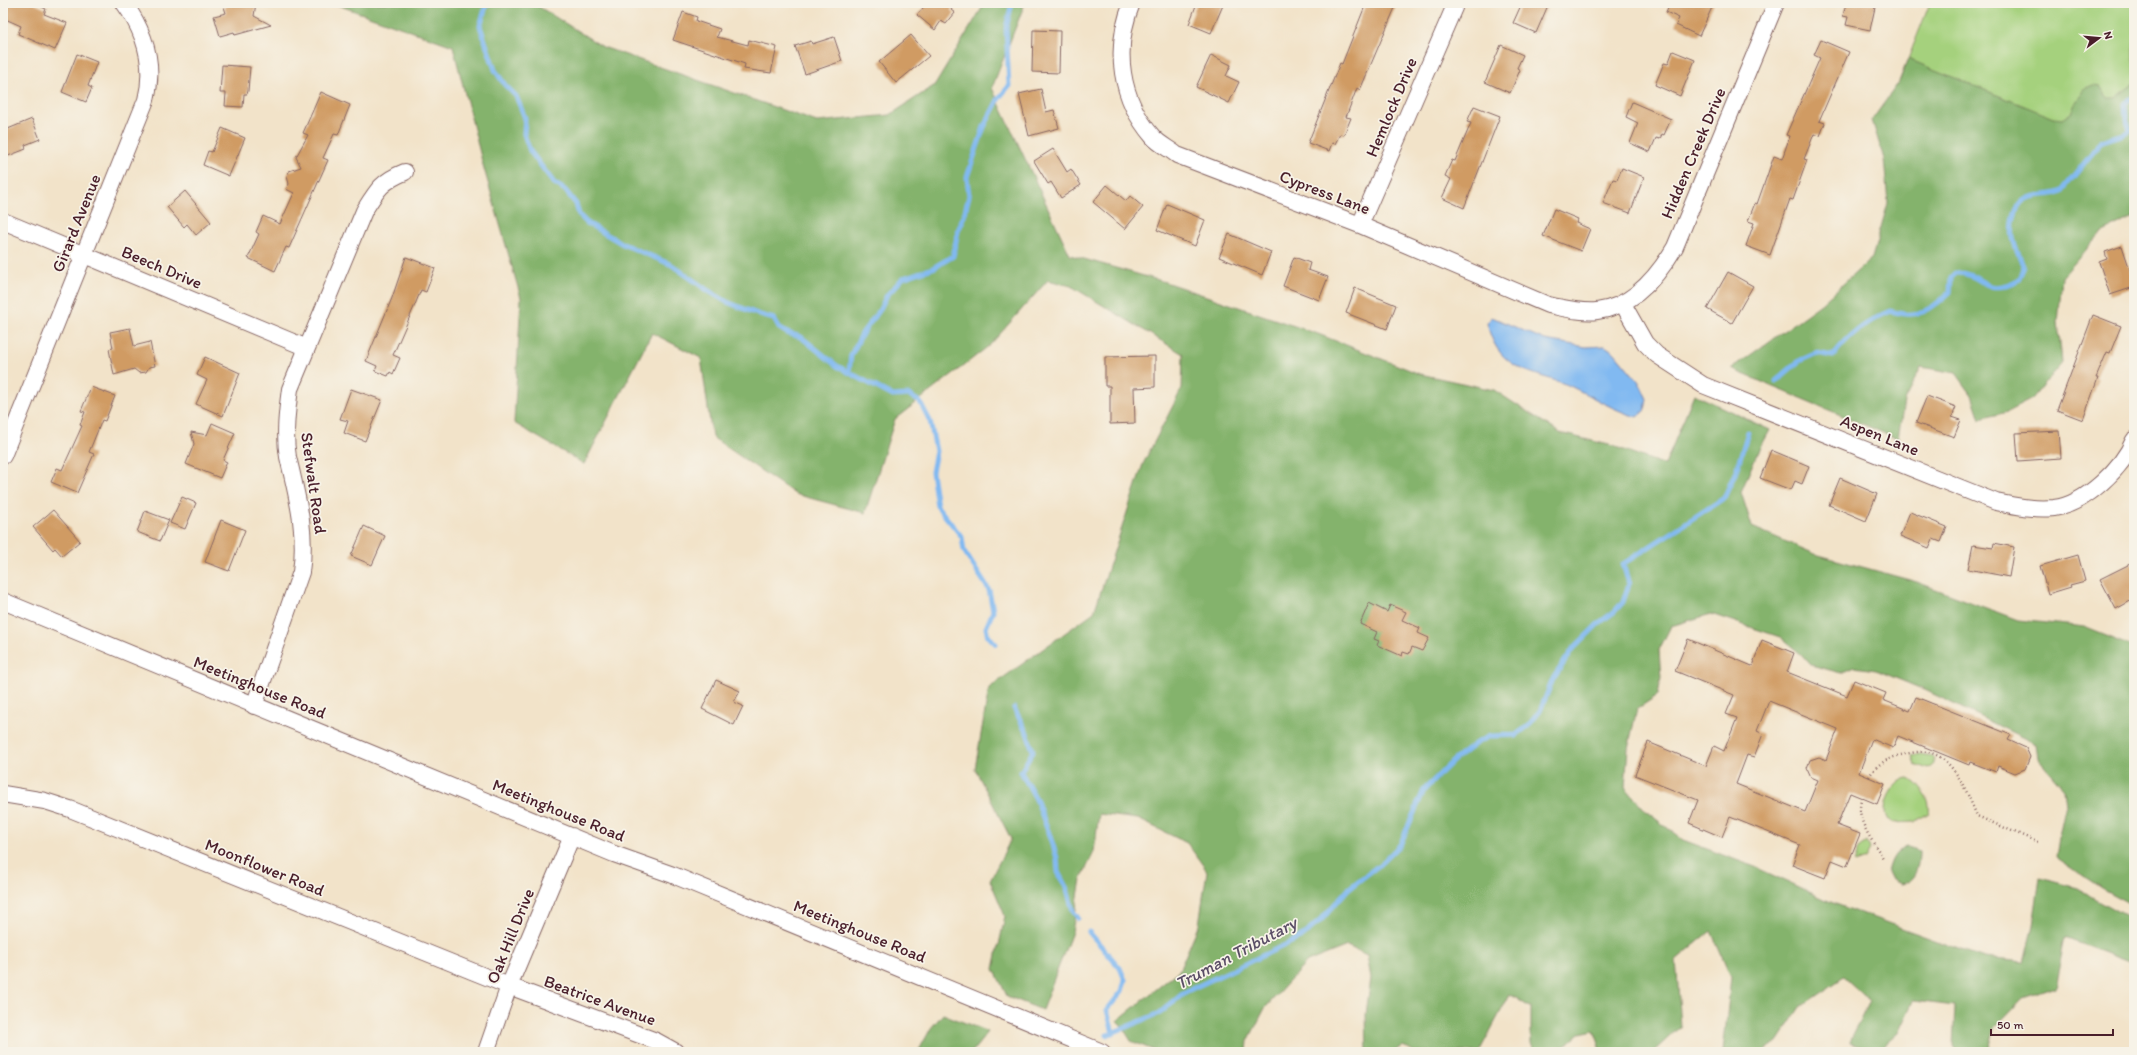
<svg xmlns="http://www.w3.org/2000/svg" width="2137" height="1055" font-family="Itim,sans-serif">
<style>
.green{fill:#a5d17d;stroke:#787854}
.forest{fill:#84b36c;stroke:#67694c}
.water{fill:#81b9f1;stroke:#666c8e}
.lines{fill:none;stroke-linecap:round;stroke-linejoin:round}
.stream{stroke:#81b9f1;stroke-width:5}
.building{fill:#d09b63;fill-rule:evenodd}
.minor-casing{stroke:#856462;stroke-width:18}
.path{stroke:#856462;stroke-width:2.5;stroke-dasharray:1 3;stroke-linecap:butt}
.minor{stroke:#fff;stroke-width:16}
.labels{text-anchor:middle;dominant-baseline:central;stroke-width:3.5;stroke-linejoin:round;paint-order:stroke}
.street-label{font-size:17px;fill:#4a1f2b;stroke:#f7f3e8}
.water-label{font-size:18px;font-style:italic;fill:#5a4d66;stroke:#f7f3e8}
</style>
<rect width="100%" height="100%" fill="#f7f3e8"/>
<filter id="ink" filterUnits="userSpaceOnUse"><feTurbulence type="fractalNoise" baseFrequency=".025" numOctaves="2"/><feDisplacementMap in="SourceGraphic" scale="8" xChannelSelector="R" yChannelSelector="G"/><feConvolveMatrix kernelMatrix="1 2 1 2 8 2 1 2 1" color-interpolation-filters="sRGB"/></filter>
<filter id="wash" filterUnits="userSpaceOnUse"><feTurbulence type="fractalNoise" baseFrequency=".012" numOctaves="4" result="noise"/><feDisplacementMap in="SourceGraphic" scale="16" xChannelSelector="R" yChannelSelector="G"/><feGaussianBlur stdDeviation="0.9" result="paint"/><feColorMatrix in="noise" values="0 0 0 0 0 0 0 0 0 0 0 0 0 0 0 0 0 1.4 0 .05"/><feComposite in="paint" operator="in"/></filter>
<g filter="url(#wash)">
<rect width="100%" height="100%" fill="#f2e3c9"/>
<!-- green -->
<path class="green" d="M1930 3H2134V167L1899 82Z
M1920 754 1931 756 1934 760V764L1928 769 1915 764 1912 756Z
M1909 778C1920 783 1931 800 1929 813L1914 822 1891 823C1876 813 1892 779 1909 778Z
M1867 842 1870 850 1865 859 1854 863 1859 848Z"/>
<!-- forest -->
<path class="forest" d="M332 3H533L603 47 817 122 890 115 935 85 985 3H1025L992 88 1070 255 1165 282 1318 334 1420 374 1494 390 1560 433 1613 446 1665 465 1694 394 1770 430 1756 456 1741 492 1752 527 1815 554 1917 582 2018 620 2084 627 2134 647V906L2101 888 2056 857 2060 831 2066 804 2064 789 2038 759 2036 744 1927 691 1876 670 1854 667 1841 673 1811 665 1801 654 1780 637 1711 614 1671 626 1659 650 1661 678 1658 695 1637 709 1628 748 1625 787 1647 812 1683 840 1755 867 1833 903 1984 958 2024 962 2033 925 2040 878 2077 888 2134 920V964L2065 938 2055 987 2023 998 1995 1027 1988 1052H1957L1953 1046 1955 1006 1913 1001 1898 1033 1876 1052 1850 1042 1870 1001 1844 977 1800 1007 1777 1042 1763 1052H1723L1731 977 1711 931 1676 960 1681 1026 1653 1052H1602L1594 1030 1580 1033 1558 1052H1536L1531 1043V1008L1510 994 1479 1052H1414L1403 1046 1394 1052H1367L1366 1015 1371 978 1367 955 1347 946 1307 962 1265 1008 1248 1041 1247 1052H1158L1131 1041 1118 1020 1179 971 1199 924 1207 871 1187 843 1138 819 1099 814 1094 852 1081 879 1072 932 1042 1010 1007 996 994 969 1005 916 990 880 1011 839 975 769 989 688 1094 612 1143 464 1182 388 1183 354 1071 286 1048 280 990 345 895 419 865 513 795 494 712 437 701 358 652 333 584 464 514 423 521 298 483 165 453 46Z
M1908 59 2054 118 2062 119 2071 113 2074 105 2086 88 2093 85 2100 86 2108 98H2116L2134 83V217L2101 233 2062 277 2058 323 2062 362 2032 399 2007 412 1980 419 1972 395 1956 373 1921 367 1904 401 1898 439 1731 369 1821 304 1872 258 1888 203 1884 159 1872 120 1899 82Z
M1907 846 1919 851C1919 866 1916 882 1900 884L1892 880 1888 872C1891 860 1895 851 1907 846Z
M943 1014 988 1032 972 1052H918L931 1028Z"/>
<!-- water -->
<path class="water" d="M1492 317 1545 340 1586 347 1605 346 1614 352 1639 382 1647 399 1645 410 1637 417C1613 410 1593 397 1570 386 1547 376 1515 373 1499 351 1493 343 1489 332 1487 323Z"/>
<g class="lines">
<!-- stream -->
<path class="stream" d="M487 3 480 26 495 70 505 85 516 96 525 118 524 134 530 151 554 183 565 190 576 204 579 215 587 223 623 244 672 265 707 290 727 302 760 315 774 319 779 328 787 333 801 337 837 366 893 396 909 395 920 402 930 421 936 451 932 472 937 506 962 537 964 551 989 590 993 611 986 628 988 636 996 644
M849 371 851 355 863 332 879 311 887 295 903 278 933 268 953 256 958 231 964 215 969 196 967 177 984 127 999 98 1009 86 1006 28 1012 3
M1776 381 1799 361 1817 353 1833 356C1848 335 1867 321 1891 311 1918 320 1931 310 1950 292L1951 277 1955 273C1986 272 1982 300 2020 279L2024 268C2021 258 2015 248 2013 238 2011 226 2014 205 2026 199 2037 193 2051 197 2062 191L2102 141 2124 134 2130 130 2126 118 2125 104 2129 99H2134
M1014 708 1027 733 1033 751 1021 772 1036 799 1050 836 1057 858 1058 872 1067 889 1073 911 1078 918
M1089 932 1120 968 1125 980 1122 991 1107 1010 1113 1033
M1107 1035 1160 1013 1185 992 1300 938 1321 920 1348 889 1383 862 1400 845 1424 790 1453 761 1476 743 1490 736 1516 735 1528 726 1540 711 1553 679 1573 649 1599 623 1614 612 1623 602 1629 584 1623 564 1724 498 1736 471 1748 432"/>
</g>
<g id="blocks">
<!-- building -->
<path class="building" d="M3 3H33L46 9 44 14 67 23 55 50 18 34 21 26 3 18Z
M226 3H256L254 16 271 25 235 35 234 32 220 36 214 16 226 13 224 7 227 6Z
M927 3H956L951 10 955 13 946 24 941 21 935 30 917 15Z
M1197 3H1224L1211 33 1189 24Z
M1370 3H1397L1360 90 1357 88 1346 117 1351 118 1344 135 1340 134 1335 144 1332 143 1329 151 1308 143 1340 63 1342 64 1365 6 1368 7Z
M1522 3H1549L1536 33 1513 23Z
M1670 3H1714L1699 36 1676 25 1679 18 1666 12Z
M1846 3H1876L1870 30 1846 25 1848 17 1843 16Z
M683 12 697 17 696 21 720 29 717 37 748 45 749 40 777 47 771 73 744 69 745 64 673 40Z
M1033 30 1060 31 1059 73 1032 72Z
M911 35 929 56 896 83 879 62Z
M834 37 842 61 805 74 795 46 811 41 812 44Z
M1821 40 1849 52 1819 121 1825 123 1820 136 1814 134 1804 159 1807 160 1793 200 1790 199 1770 255 1746 246 1754 223 1748 221 1755 203 1757 204 1774 156 1782 159 1790 136 1786 135 1820 58 1814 55Z
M1501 45 1523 55 1517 68 1520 70 1510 93 1485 82Z
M1673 51 1695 60 1680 96 1655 85 1664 63 1668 64Z
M77 54 97 62 88 86 92 88 86 102 62 92Z
M1211 55 1231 65 1226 76 1239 82 1229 103 1196 87Z
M222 65 250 67 248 91 247 94H244L243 107 225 106 226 93H220Z
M1041 89 1046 112 1054 110 1059 128 1029 136 1019 94Z
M321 92 350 105 338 135 334 134 323 158 328 160 289 248 286 247 275 271 248 258 259 234 256 232 263 216 280 224 294 193 286 189 289 184 287 176 289 171 301 167 296 157 308 135 303 133Z
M1632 102 1671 119 1664 135 1662 134 1660 139 1656 138 1650 152 1630 143 1638 123 1626 117Z
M1474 106 1500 116 1464 208 1442 198 1451 179 1445 176 1452 160 1455 161 1471 123 1467 122Z
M32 119 40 139 25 145 26 149 3 158V131Z
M222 128 245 138 229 176 203 165 208 151 212 152Z
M1053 149 1067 172 1071 169 1081 185 1061 198 1051 182 1048 184 1034 161Z
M1622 168 1644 177 1630 213 1603 203 1613 179 1617 180Z
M1107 185 1126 201 1130 196 1143 207 1125 229 1093 202Z
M185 191 211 222 196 235 187 224 184 227 167 207Z
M1167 204 1205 220 1195 246 1157 230Z
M1554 209 1578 219 1576 223 1590 229 1581 251 1543 236Z
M1229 234 1271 252 1262 275 1219 257Z
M2122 246 2131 273 2134 272V287L2110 295 2099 262 2107 259 2105 252Z
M406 257 435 268 426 292 421 290 414 307 393 355 400 358 393 374 390 372 388 376 375 371 377 366 366 361 392 298Z
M1294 257 1310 263 1308 270 1328 277 1319 300 1283 286Z
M1728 272 1753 286 1732 323 1707 309Z
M1355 288 1396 305 1387 329 1346 313Z
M2093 315 2121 326 2110 353 2107 352 2096 378H2098L2083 420 2057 410Z
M130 328 134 346 150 342 155 366 149 367 146 372 139 373 134 369 114 375 109 349 113 348 110 332Z
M1155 356V387L1134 388 1135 423 1110 424V386H1105V357Z
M205 357 240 373 223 416 196 404 207 380 197 375Z
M91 387 115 396 105 421 102 420 89 452 94 454 77 493 51 482 57 468 62 470 82 426 80 425 85 412 81 411Z
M351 389 382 400 365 441 344 433 348 421 340 419Z
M1927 396 1956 407 1952 417 1961 420 1954 437 1916 423Z
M212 423 235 433 223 460 227 462 220 478 186 464 194 444 191 432 207 435Z
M2059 431 2061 458 2018 461 2016 433Z
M1771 450 1809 466 1802 484 1795 481 1791 490 1760 478Z
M1840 478 1877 494 1866 521 1829 505Z
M182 497 196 503 185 529 170 523Z
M53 510 80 541 62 556 55 548 53 550 33 527Z
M145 511 169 520 160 541 137 532Z
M1910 512 1947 527 1941 542 1933 539 1929 548 1900 536Z
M221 520 245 530 229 571 205 562Z
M364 526 385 536 372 565 351 556Z
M1994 543 2014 547 2009 577 1968 569 1973 545 1993 548Z
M2078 555 2085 581 2070 585 2071 587 2048 594 2040 566Z
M2134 562V599L2116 609 2100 579Z
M1369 603 1387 612 1390 605 1406 612 1402 620 1420 628 1418 633 1429 638 1422 651 1412 647 1409 654 1403 652 1402 656 1377 645 1379 641 1374 639 1377 632 1360 624Z
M1688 639 1752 666 1762 640 1794 653 1787 672 1847 696 1854 680 1886 693 1883 700 1910 711 1916 697 2011 735 2008 740 2026 748 2030 757 2025 769 2015 773 1998 766 1996 772 1970 762 1969 765 1898 736 1893 748 1872 739 1859 773 1885 784 1877 804 1850 793 1837 825 1860 834 1847 866 1832 860 1825 878 1792 865 1800 845 1730 817 1722 837 1689 823 1698 800 1635 775 1648 742 1706 766 1714 746 1724 751 1737 718 1726 714 1734 695 1675 671ZM1769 701 1838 729 1826 760 1819 757 1810 760 1807 768 1811 777 1818 780 1805 812 1736 784 1747 755 1754 757 1763 734 1757 731Z
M716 680 740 691 734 702 743 706 734 725 702 709Z"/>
</g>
</g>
<g filter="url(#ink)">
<use href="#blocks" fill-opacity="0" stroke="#856462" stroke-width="1"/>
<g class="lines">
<defs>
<path id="minor" d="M1132 3C1113 49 1120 99 1153 137 1159 144 1170 149 1177 155L1360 225 1548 305C1564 308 1581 313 1597 311 1632 307 1658 276 1675 247L1776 3
M3 221 307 348
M1360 225 1456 3
M1623 304 1645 343 1657 355 1703 385 1996 502C2015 506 2034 510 2054 508 2086 504 2123 467 2134 440
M3 456 146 100C155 65 145 32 124 3
M3 601 614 854 673 875 1102 1052
M254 706 301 572C307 532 297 496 288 457 284 435 287 411 290 389L364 211C377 190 382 181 405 172
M3 794 45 801 70 809 509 986 656 1041 676 1052
M486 1052 509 986 572 836"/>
</defs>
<!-- minor casing -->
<use href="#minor" class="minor-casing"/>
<!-- path -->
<path class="path" d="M1869 777C1875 765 1888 758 1901 755 1909 753 1920 751 1928 752 1955 758 1968 795 1977 816L2040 843
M1862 798C1854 819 1873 841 1883 858"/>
<!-- minor -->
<use href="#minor" class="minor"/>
</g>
</g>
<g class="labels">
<!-- street labels -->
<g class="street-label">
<text transform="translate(1391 107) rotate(-67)">Hemlock Drive</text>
<text transform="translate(1693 153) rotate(-67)">Hidden Creek Drive</text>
<text transform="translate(1325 192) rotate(21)">Cypress Lane</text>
<text transform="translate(76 223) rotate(-68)">Girard Avenue</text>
<text transform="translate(162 267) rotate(23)">Beech Drive</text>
<text transform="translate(1880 435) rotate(22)">Aspen Lane</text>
<text transform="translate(314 483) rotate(82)">Stefwalt Road</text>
<text transform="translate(260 687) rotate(22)">Meetinghouse Road</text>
<text transform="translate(559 810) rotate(22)">Meetinghouse Road</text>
<text transform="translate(265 867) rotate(22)">Moonflower Road</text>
<text transform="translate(860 931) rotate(22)">Meetinghouse Road</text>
<text transform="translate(510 936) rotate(-68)">Oak Hill Drive</text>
<text transform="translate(600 1000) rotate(20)">Beatrice Avenue</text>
</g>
<!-- water labels -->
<g class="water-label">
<text transform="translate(1236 953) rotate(-28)">Truman Tributary</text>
</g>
</g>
<!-- margin -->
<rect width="2137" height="1055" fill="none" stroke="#f7f3e8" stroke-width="16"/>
<!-- north arrow -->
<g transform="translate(2099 38) rotate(74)" stroke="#f7f3e8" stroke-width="3" paint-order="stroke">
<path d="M0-3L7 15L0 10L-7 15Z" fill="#4a1f2b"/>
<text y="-6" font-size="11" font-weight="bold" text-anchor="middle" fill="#4a1f2b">N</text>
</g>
<!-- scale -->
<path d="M1991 1029v6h122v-6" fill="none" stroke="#4a1f2b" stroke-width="2"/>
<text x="1997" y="1029" font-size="12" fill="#4a1f2b" stroke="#f7f3e8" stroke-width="3" paint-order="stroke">50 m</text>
</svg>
